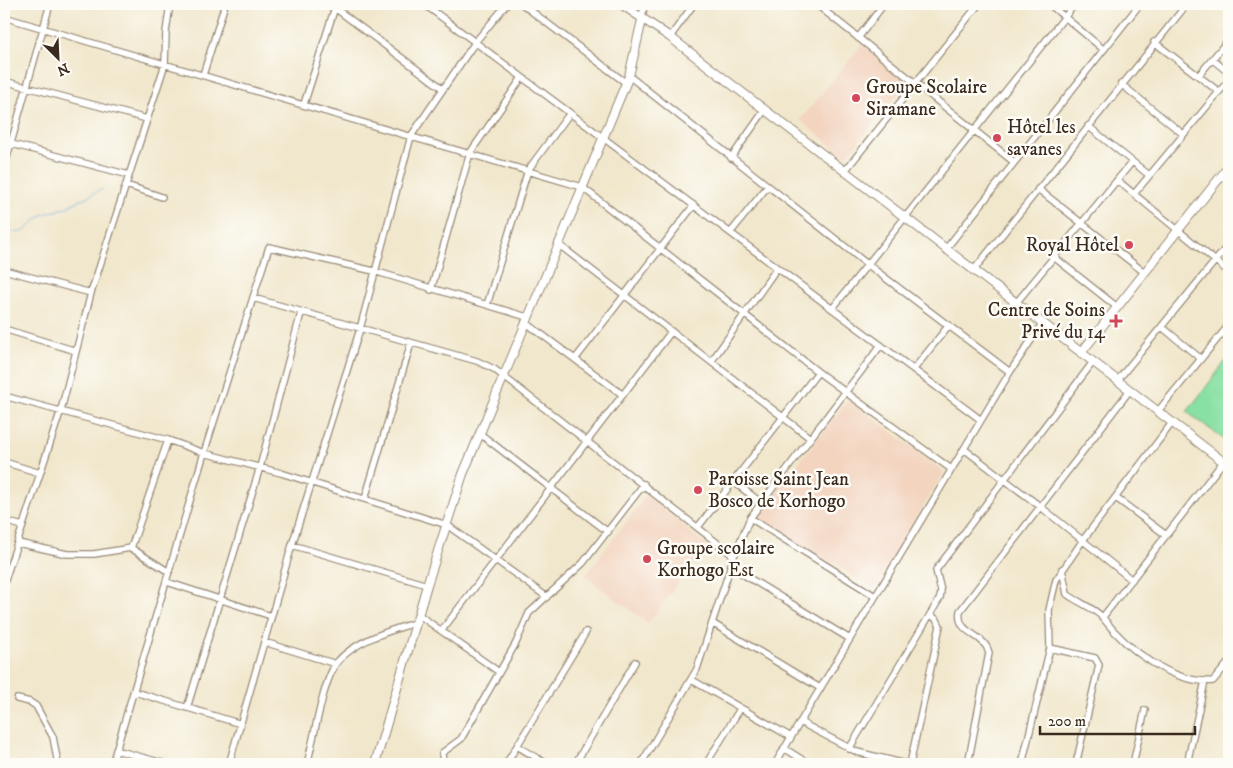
<svg xmlns="http://www.w3.org/2000/svg" width="1233" height="768" font-family="'IM FELL DW Pica',serif">
<style>
.built{fill:#f3d4bf}
.green{fill:#88e0a4;stroke:#628561}
.lines{fill:none;stroke-linecap:round;stroke-linejoin:round}
.stream{stroke:#6ea9df;stroke-width:1}
.street-casing{stroke:#968875;stroke-width:8}
.secondary-casing{stroke:#968875;stroke-width:10}
.street{stroke:#fff;stroke-width:5.5}
.secondary{stroke:#fff;stroke-width:8}
.poi-dot{fill:#d1495b;stroke:#fdfcf7;stroke-width:2}
.labels{text-anchor:middle;dominant-baseline:central;stroke-width:5;stroke-linejoin:round;paint-order:stroke}
.poi-label{font-size:19px;fill:#3b2a1e;stroke:#fdfcf7;text-anchor:start}
</style>
<rect width="100%" height="100%" fill="#fdfcf7"/>
<filter id="ink" filterUnits="userSpaceOnUse"><feTurbulence type="fractalNoise" baseFrequency=".02" numOctaves="2"/><feDisplacementMap in="SourceGraphic" scale="10" xChannelSelector="R" yChannelSelector="G"/><feConvolveMatrix kernelMatrix="1 2 1 2 8 2 1 2 1" color-interpolation-filters="sRGB"/></filter>
<filter id="wash" filterUnits="userSpaceOnUse"><feTurbulence type="fractalNoise" baseFrequency=".0096" numOctaves="4" result="noise"/><feDisplacementMap in="SourceGraphic" scale="20" xChannelSelector="R" yChannelSelector="G"/><feGaussianBlur stdDeviation="1.12" result="paint"/><feColorMatrix in="noise" values="0 0 0 0 0 0 0 0 0 0 0 0 0 0 0 0 0 1.4 0 .05"/><feComposite in="paint" operator="in"/></filter>
<g filter="url(#wash)">
<rect width="100%" height="100%" fill="#f1e7cc"/>
<!-- built -->
<path class="built" d="M862 45 907 82 846 157 800 120Z
M848 399 944 472 874 589 756 518Z
M646 495 707 545 648 623 585 576Z"/>
<!-- green -->
<path class="green" d="M1229 357V443L1187 412Z"/>
<g class="lines">
<!-- stream -->
<path class="stream" d="M4 233 23 232 42 215 65 208 102 189"/>
</g>
</g>
<g filter="url(#ink)">
<g class="lines">
<defs>
<path id="street" d="M424 4 981 420
M522 4 626 83
M816 4 1014 162
M1049 4 1103 49
M335 8 442 88
M4 17 582 187 818 372 951 469
M642 20 644 4
M670 37 694 4
M858 38 884 4
M1154 42 1218 91
M1213 60 1229 73
M203 75 225 4
M1199 75 1229 39
M629 76 867 264 1010 372
M4 81 147 119
M1121 84 1183 134
M304 104 336 4
M1088 126 1149 175
M4 142 129 175
M731 158 764 111
M4 168 50 4
M844 172 979 4
M1117 180 1229 272
M126 185 162 197
M1038 189 1144 272
M1134 194 1229 80
M731 232 767 187
M558 244 810 438
M945 250 1140 4
M1054 257 1117 307
M4 270 91 293
M973 271 1187 4
M431 290 470 153 521 79
M253 298 477 361 494 369 734 556
M1016 303 1132 162
M487 305 528 170 570 113
M832 309 1075 4
M525 322 623 395
M1162 327 1201 359
M4 329 76 351
M576 358 694 205
M711 362 777 268
M914 369 949 325
M1117 381 1229 244
M4 396 168 440 204 453 281 473 447 525 547 597
M1158 411 1229 325
M479 433 608 532
M964 449 1041 507 1132 580
M4 462 40 473
M733 481 760 502
M1116 498 1166 535
M365 499 411 343
M750 518 875 596
M4 521 23 526
M698 527 818 372
M18 543 67 554H94L131 548 169 572
M292 545 427 585
M131 548 168 440
M731 567 850 639
M1062 569 1067 594C1077 602 1095 608 1103 618 1126 648 1172 684 1213 681L1229 662
M167 582 271 616
M4 583 61 410 91 293 165 64 166 32 170 4
M419 615 499 672
M1102 618 1223 462
M712 623 820 688
M442 630 671 332
M264 642 336 664
M1050 648 1095 658 1099 665 1076 764
M692 680 791 737
M135 692 241 724
M17 699 30 702 36 706 53 737 58 764
M187 708 260 467 301 313
M800 722 857 752 906 764
M517 746 547 764
M784 748 809 764
M849 749 940 598 941 591 936 570 1093 362
M116 750 166 764
M112 764 204 453 269 247 374 271 527 317
M229 764 292 545 360 329 411 136 476 41 507 4
M307 764C314 740 323 678 338 661 358 639 390 631 417 622
M443 764 442 753 461 739 516 643 529 613 583 563 644 484
M506 764 586 632
M575 764 635 662
M641 764 697 669 734 556 750 518 881 345
M706 764 740 709
M775 764 1010 372 1042 324
M910 764 940 626 937 620 930 614
M968 764 989 653C984 632 956 635 960 611L1130 390
M1022 764 1050 648 1049 610 1056 580 1083 540 1172 423
M1133 764 1145 710
M1187 764 1205 681"/>
<path id="secondary" d="M621 4 670 37 1229 466
M1081 353 1229 166
M375 764 427 585 463 474 629 76 642 20"/>
</defs>
<!-- street casing -->
<use href="#street" class="street-casing"/>
<!-- secondary casing -->
<use href="#secondary" class="secondary-casing"/>
<!-- street -->
<use href="#street" class="street"/>
<!-- secondary -->
<use href="#secondary" class="secondary"/>
</g>
</g>
<!-- markers -->
<g class="poi-dot">
<circle cx="856" cy="98" r="5"/>
<circle cx="997" cy="138" r="5"/>
<circle cx="1129" cy="245" r="5"/>
<path d="M1113.5 313.5h5v5h5v5h-5v5h-5v-5h-5v-5h5z"/>
<circle cx="698" cy="490" r="5"/>
<circle cx="647" cy="559" r="5"/>
</g>
<g class="labels">
<!-- poi labels -->
<g class="poi-label">
<text x="866" y="87">Groupe Scolaire<tspan x="866" dy="22">Siramane</tspan></text>
<text x="1007" y="127">Hôtel les<tspan x="1007" dy="22">savanes</tspan></text>
<text x="1119" y="245" text-anchor="end">Royal Hôtel</text>
<text x="1105" y="310" text-anchor="end">Centre de Soins<tspan x="1105" dy="22">Privé du 14</tspan></text>
<text x="708" y="479">Paroisse Saint Jean<tspan x="708" dy="22">Bosco de Korhogo</tspan></text>
<text x="657" y="548">Groupe scolaire<tspan x="657" dy="22">Korhogo Est</tspan></text>
</g>
</g>
<!-- margin -->
<rect width="1233" height="768" fill="none" stroke="#fdfcf7" stroke-width="20"/>
<!-- north arrow -->
<g transform="translate(58 58) rotate(156)" stroke="#fdfcf7" stroke-width="4" paint-order="stroke">
<path d="M0-4L9 19L0 12L-9 19Z" fill="#3b2a1e"/>
<text y="-8" font-size="14" font-weight="bold" text-anchor="middle" fill="#3b2a1e">N</text>
</g>
<!-- scale -->
<path d="M1040 726v8h155v-8" fill="none" stroke="#3b2a1e" stroke-width="2.5"/>
<text x="1048" y="726" font-size="15" fill="#3b2a1e" stroke="#fdfcf7" stroke-width="4" paint-order="stroke">200 m</text>
</svg>
